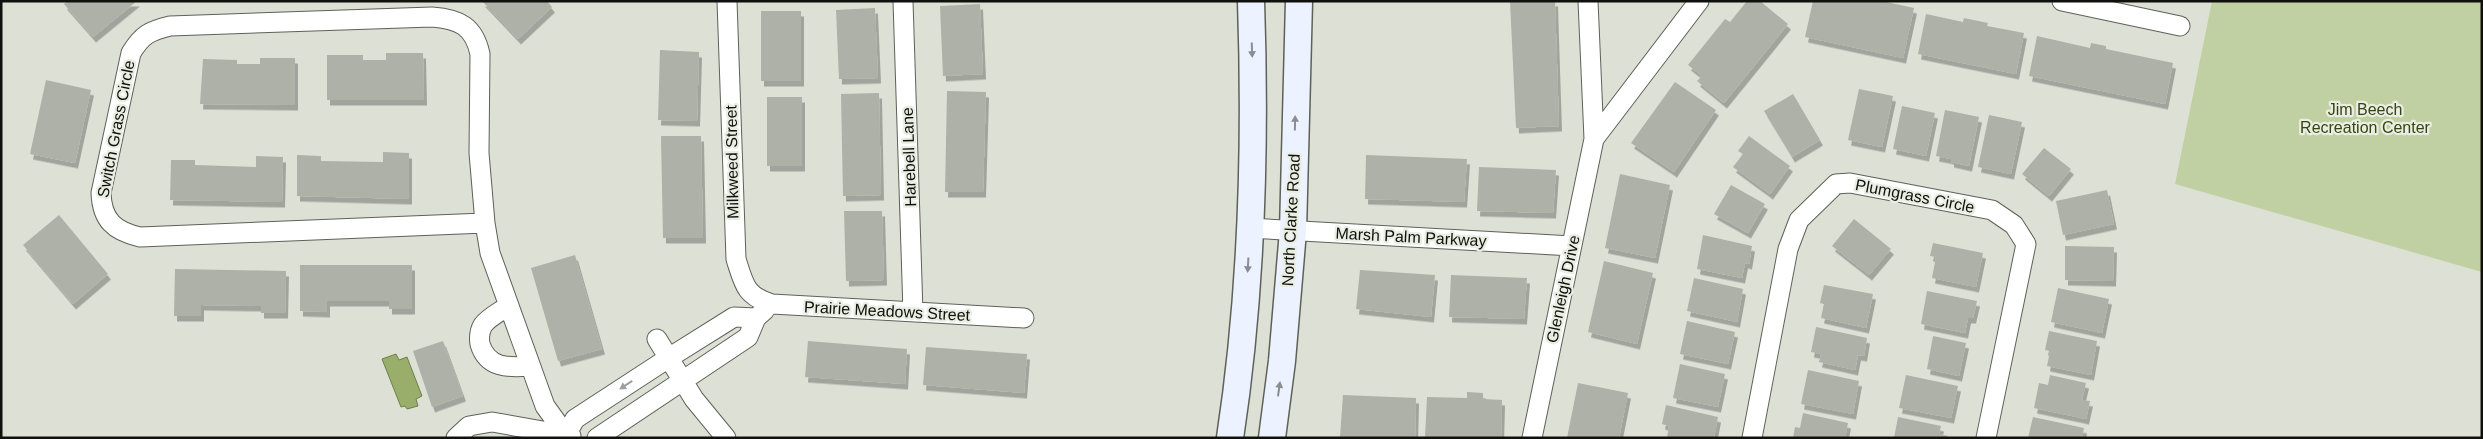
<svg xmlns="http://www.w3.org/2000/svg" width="2483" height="439" font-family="Arial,sans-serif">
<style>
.green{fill:#c1d0a2}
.water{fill:#99ae6a;stroke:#707f4e}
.building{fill:#aeb1a7;filter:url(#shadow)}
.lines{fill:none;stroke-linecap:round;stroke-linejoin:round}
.street-casing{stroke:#5e6158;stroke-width:21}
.secondary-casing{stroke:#5e6158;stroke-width:29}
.street{stroke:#fff;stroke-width:19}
.secondary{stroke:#ecf2ff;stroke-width:26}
.oneway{fill:#898d92}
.oneway2{fill:#9fa09e}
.labels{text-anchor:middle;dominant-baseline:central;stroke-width:4.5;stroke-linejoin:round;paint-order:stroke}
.park-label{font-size:16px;fill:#374411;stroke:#e9ede2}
.street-label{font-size:16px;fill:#10110d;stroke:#e9ede2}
</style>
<defs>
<filter id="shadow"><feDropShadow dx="3" dy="5.5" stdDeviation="0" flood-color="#0004"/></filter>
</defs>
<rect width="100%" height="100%" fill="#dce0d5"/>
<!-- green -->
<path class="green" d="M2212 1H2482V272L2175 184Z"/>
<!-- water -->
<path class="water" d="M396 354 399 360 407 357 422 396 416 399 418 406 407 409 405 406 401 407 382 359Z"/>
<!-- building -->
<path class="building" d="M67 1H137L93 37 64 4Z
M482 1H547L552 7 518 39Z
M1510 1H1555L1559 126 1516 128Z
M1747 1H1760L1788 24 1724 103 1697 81 1702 76 1688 65 1725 19 1730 22Z
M1813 1H1882L1914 8 1903 58 1805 37Z
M980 4 983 74 943 76 940 6Z
M875 8 878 78 839 79 836 10Z
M761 11H801V81H761Z
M1926 14 1963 22 1964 18 1988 23 1987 26 2024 33 2016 74 1918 54Z
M2037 36 2090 48 2091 43 2106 46V49L2173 63 2165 104 2029 76Z
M660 50 699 52 697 121 658 120Z
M386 53H423L424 100H327V55H363V60H386Z
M260 58H295V105L200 104 203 59 237 60V64H260Z
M46 80 91 90 75 163 30 154Z
M1675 82 1716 110 1674 172 1631 143Z
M1859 89 1893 96 1882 147 1848 140Z
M947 91 986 92 983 192H945Z
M879 93 881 195 843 196 841 94Z
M1793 94 1820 140 1792 157 1764 111Z
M767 97H802V166H767Z
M1902 106 1935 113 1926 156 1893 149Z
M1945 110 1979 117 1969 166 1951 162V159L1936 156Z
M1989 115 2022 122 2011 174 1978 167Z
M661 136H701L703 238H663Z
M1749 136 1790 166 1770 194 1733 167 1743 154 1738 151Z
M2044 148 2071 169 2049 196 2022 174Z
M383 152 409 153V199L297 196V155L321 156V161L383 162Z
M1366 155 1467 159 1464 202 1365 199Z
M256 156 283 157 282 202 170 200 171 160H195V165L256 167Z
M1479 167 1556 170 1553 213 1477 211Z
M1620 174 1670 185 1655 258 1605 248Z
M1731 185 1765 204 1748 233 1714 214Z
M2107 190 2114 224 2063 235 2056 201Z
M844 211H882L884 280 846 281Z
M59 215 108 274 73 304 23 245Z
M1854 219 1891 249 1869 275 1832 246Z
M1703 235 1752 246 1749 264 1745 263 1742 278 1697 269Z
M1933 243 1983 253 1976 287 1932 278 1936 257 1930 256Z
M2065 246 2114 247 2113 281 2065 280Z
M575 255 602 349 558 361 531 268Z
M1604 261 1653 273 1637 344 1588 332Z
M300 265H412V309H389V301H327V312L300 311Z
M175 269 286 271 285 313H261V306L201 305V316H174Z
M1360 270 1435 275 1431 317 1356 309Z
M1451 275 1527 278 1524 319 1449 317Z
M1694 278 1743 289 1737 322 1687 311Z
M1824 285 1873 294 1866 328 1821 318 1824 304 1820 303Z
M2058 288 2109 299 2102 333 2051 322Z
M1927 291 1977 301 1973 318H1968L1965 333 1921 324Z
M1687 321 1735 332 1728 364 1680 354Z
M1816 327 1867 338 1864 356 1858 355 1855 370 1819 362 1821 354 1811 352Z
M2049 331 2097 341 2091 375 2047 366 2050 351 2045 350Z
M1933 336 1966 343 1959 376 1927 369Z
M443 341 463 396 432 407 413 351Z
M808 341 907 349 905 384 805 377Z
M926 347 1027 354 1024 393 923 385Z
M1680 364 1725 374 1718 407 1673 398Z
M1808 370 1859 381 1853 414 1801 404Z
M1906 375 1958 386 1951 418 1899 408Z
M2050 375 2086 383 2082 400 2090 401 2086 419 2034 408 2039 383 2048 385Z
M1578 383 1628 393 1619 438H1567Z
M1467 392 1483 393V399L1502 400 1501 438 1425 437 1427 397 1467 398Z
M1343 395 1416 398 1415 438 1340 437Z
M1666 405 1718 417 1714 438H1667L1669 426 1662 424Z
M1803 413 1848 423 1845 438H1793L1795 427 1800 428Z
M1898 417 1941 426 1939 434 1948 436V438H1894Z
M2033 417 2084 428 2082 438H2028Z"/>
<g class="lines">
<defs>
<path id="street" d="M727 1 736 259C744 284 745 296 772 304L1024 318
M903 1 913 312
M2062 1 2180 26
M1594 139 1699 1
M485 223 140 237C114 231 102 220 101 193L131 53C142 35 149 31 170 26L432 17C459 19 474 26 480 54L479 153 485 223 490 253 545 406 568 438
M1249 228 1572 246
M508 306C500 312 489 317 483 325 480 330 479 338 480 344 487 368 508 368 530 366
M657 339 694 399 726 438
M566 435 575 419 667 359 734 317 756 318
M456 438 469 426 492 422 571 436
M597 438 748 337 756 318 765 310
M1532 438 1594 139 1588 1
M1752 438 1788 249 1799 220 1836 184 1850 183 1992 210 2014 225 2026 244 1986 438"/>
<path id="secondary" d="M1230 438C1252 294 1256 146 1251 1
M1272 438 1282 361 1293 231 1299 1"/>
</defs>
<!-- street casing -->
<use href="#street" class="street-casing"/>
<!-- secondary casing -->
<use href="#secondary" class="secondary-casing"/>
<!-- street -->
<use href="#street" class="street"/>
<!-- secondary -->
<use href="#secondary" class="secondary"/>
</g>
<!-- one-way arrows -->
<defs><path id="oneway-solid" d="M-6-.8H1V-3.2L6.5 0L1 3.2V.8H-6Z" transform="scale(1.25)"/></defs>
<g class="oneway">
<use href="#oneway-solid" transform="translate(1252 50) rotate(88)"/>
<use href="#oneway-solid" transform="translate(1295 123) rotate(-89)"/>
<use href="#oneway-solid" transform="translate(1248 265) rotate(93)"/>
<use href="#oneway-solid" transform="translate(1279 389) rotate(-82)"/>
</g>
<use class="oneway2" href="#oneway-solid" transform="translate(626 385) rotate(147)"/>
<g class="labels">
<!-- park labels -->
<g class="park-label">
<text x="2365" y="109">Jim Beech<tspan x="2365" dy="18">Recreation Center</tspan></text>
</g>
<!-- street labels -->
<g class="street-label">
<text transform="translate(116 129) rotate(-79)">Switch Grass Circle</text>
<text transform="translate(909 157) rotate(-92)">Harebell Lane</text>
<text transform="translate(732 162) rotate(-91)">Milkweed Street</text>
<text transform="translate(1915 196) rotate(11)">Plumgrass Circle</text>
<text transform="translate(1291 220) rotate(-87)">North Clarke Road</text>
<text transform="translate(1411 237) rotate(3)">Marsh Palm Parkway</text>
<text transform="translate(1563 289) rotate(-78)">Glenleigh Drive</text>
<text transform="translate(887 311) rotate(3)">Prairie Meadows Street</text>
</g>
</g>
<!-- border -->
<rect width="2483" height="439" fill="none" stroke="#10110d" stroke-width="5"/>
</svg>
